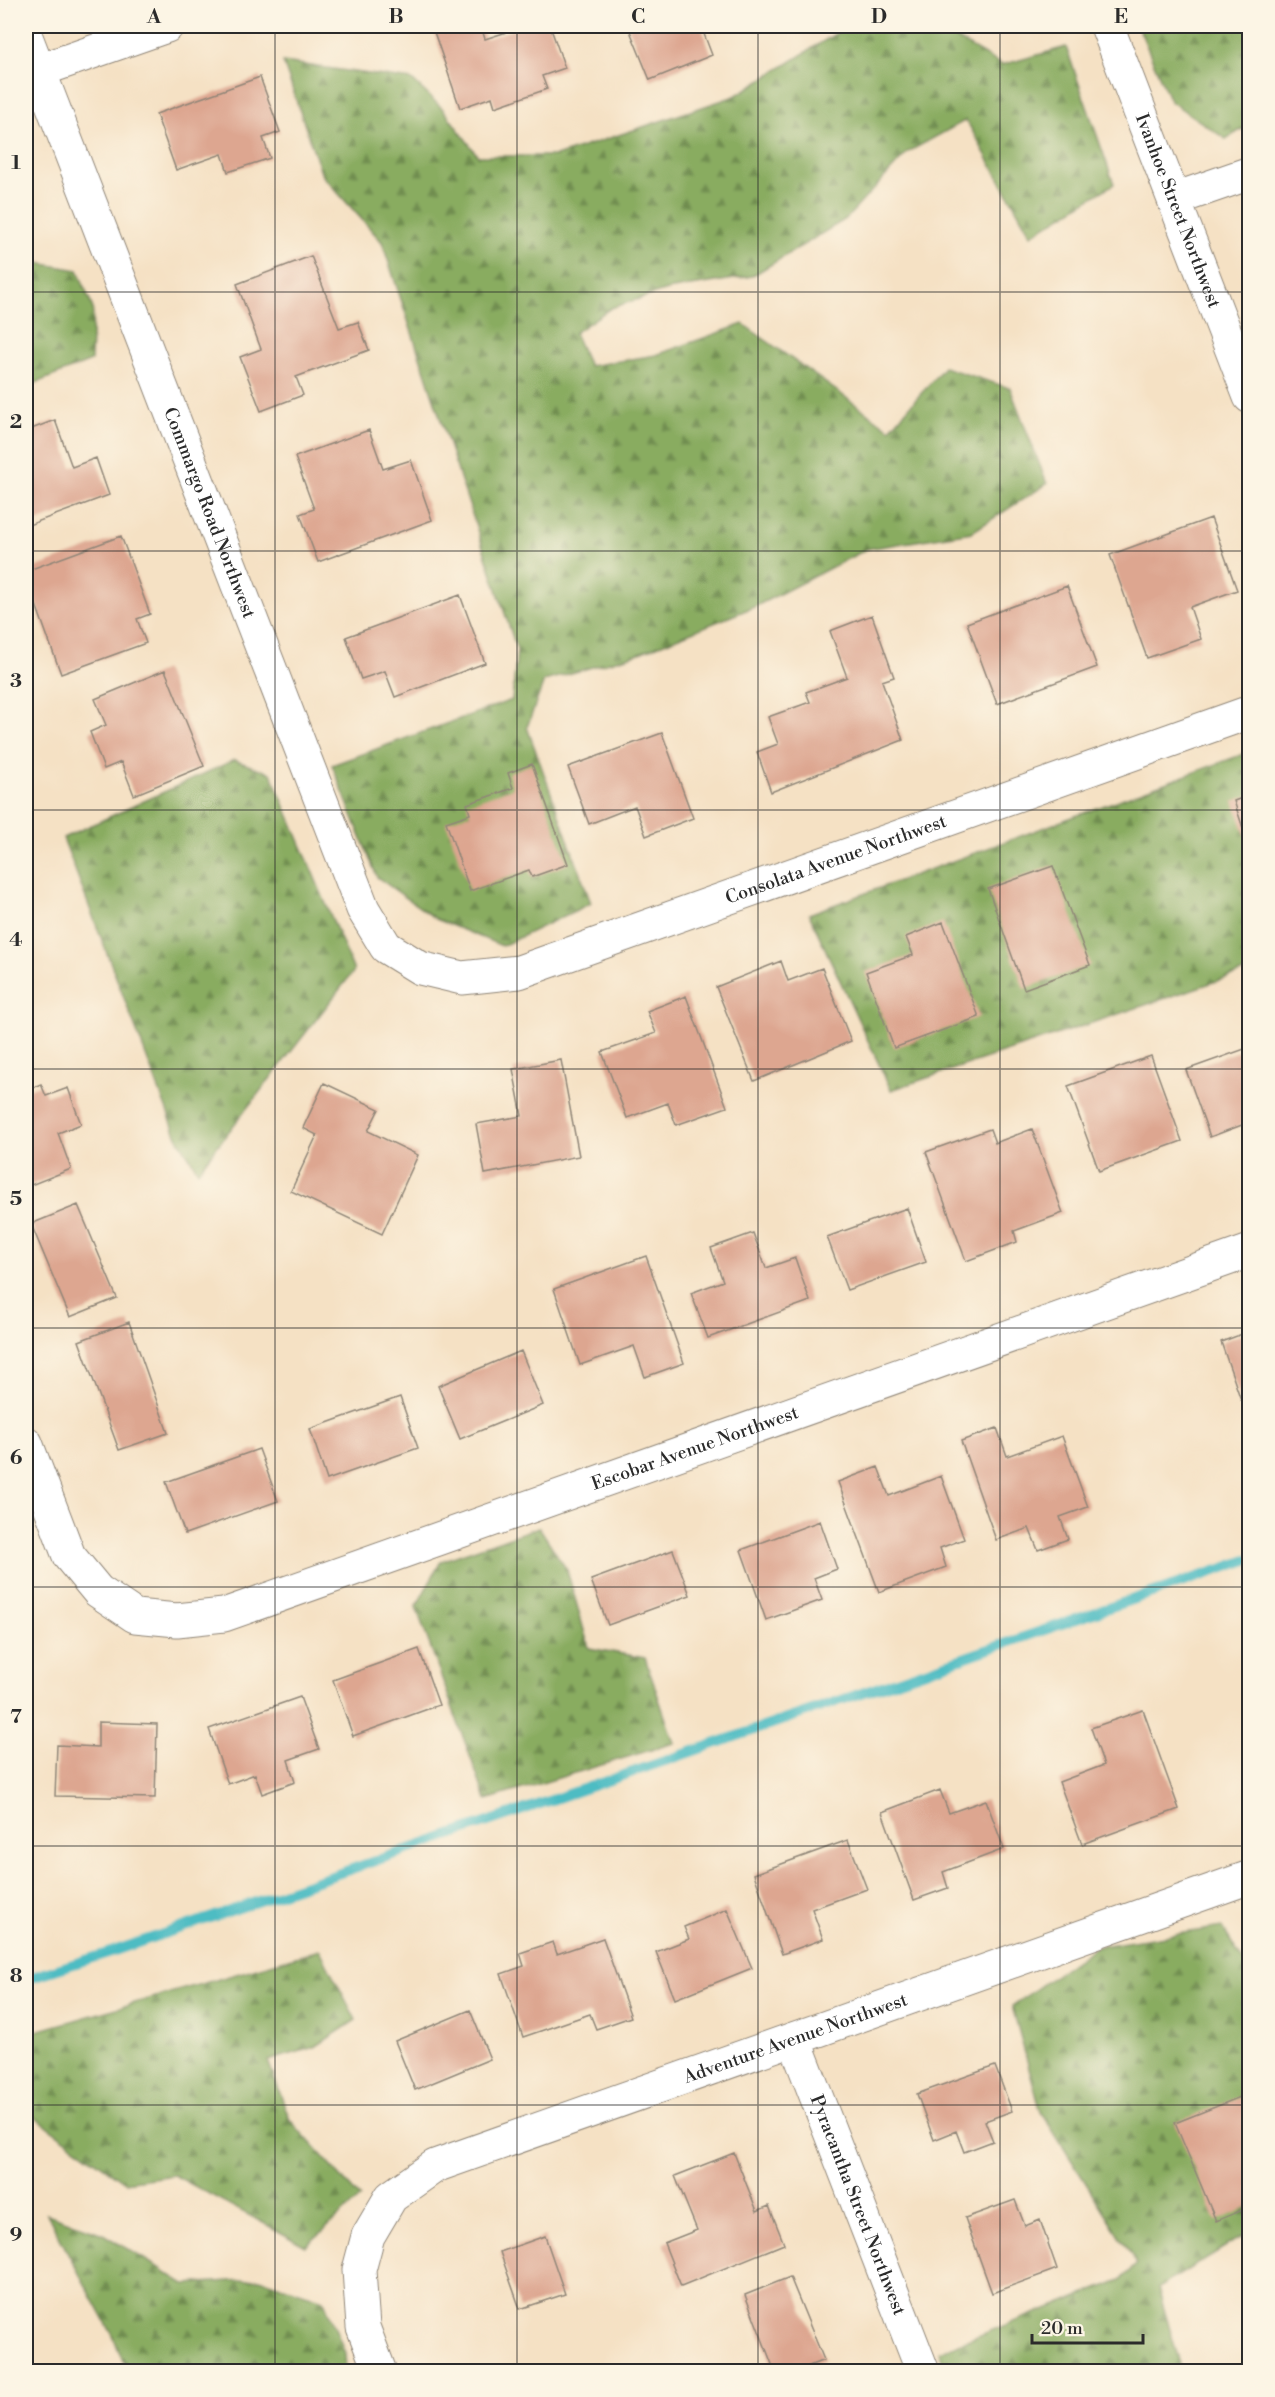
<svg xmlns="http://www.w3.org/2000/svg" width="1275" height="2397" font-family="'Libre Bodoni',serif">
<style>
.forest{fill:url(#forest-firs);stroke:#5a6c46;stroke-width:1.5}
.lines{fill:none;stroke-linecap:round;stroke-linejoin:round}
.stream{stroke:#4dbcc3;stroke-width:10}
.building{fill:#dda690}
.minor-casing{stroke:#908678;stroke-width:35}
.minor{stroke:#fff;stroke-width:33}
.grid{fill:none;stroke:#2b2b2b;stroke-width:1.5;stroke-opacity:0.55}
.labels{text-anchor:middle;dominant-baseline:central;stroke-width:6;stroke-linejoin:round;paint-order:stroke}
.street-label{font-size:18px;fill:#2b2b2b;stroke:#fcf5e5}
.neatline{fill:none;stroke:#2b2b2b;stroke-width:2}
.grid-label{font-size:20px;text-anchor:middle;font-weight:bold;fill:#2b2b2b}
</style>
<defs>
<pattern id="forest-firs" width="22" height="20" patternUnits="userSpaceOnUse" patternTransform="scale(1.5)"><rect width="22" height="20" fill="#89ac61"/><path d="M5 1l3.5 6h-7zM16 11l3.5 6h-7z" fill="#708c50"/></pattern>
</defs>
<rect width="100%" height="100%" fill="#fcf5e5"/>
<filter id="ink" filterUnits="userSpaceOnUse"><feTurbulence type="fractalNoise" baseFrequency=".0167" numOctaves="2"/><feDisplacementMap in="SourceGraphic" scale="12" xChannelSelector="R" yChannelSelector="G"/><feConvolveMatrix kernelMatrix="1 2 1 2 8 2 1 2 1" color-interpolation-filters="sRGB"/></filter>
<filter id="wash" filterUnits="userSpaceOnUse"><feTurbulence type="fractalNoise" baseFrequency=".008" numOctaves="4" result="noise"/><feDisplacementMap in="SourceGraphic" scale="24" xChannelSelector="R" yChannelSelector="G"/><feGaussianBlur stdDeviation="1.35" result="paint"/><feColorMatrix in="noise" values="0 0 0 0 0 0 0 0 0 0 0 0 0 0 0 0 0 1.4 0 .05"/><feComposite in="paint" operator="in"/></filter>
<g filter="url(#wash)">
<rect width="100%" height="100%" fill="#f5e1c4"/>
<!-- forest -->
<path class="forest" d="M848 26H934L1002 65 1066 47 1114 184 1031 235 966 120 908 152 846 219 752 276 667 290 611 308 574 333 589 366 656 355 743 324 890 429 944 367 1010 388 1047 484 972 532 867 549 756 606 637 654 544 681 527 727 591 903 502 946 436 919 377 877 332 765 512 700 517 650 382 242 322 175 283 62 412 80 443 109 478 156H556L735 96Z
M1138 26H1249V125L1226 139 1170 101Z
M26 261 78 270 93 309 91 361 26 387Z
M1249 752 1250 970 891 1090 809 914Z
M234 760 271 773 354 971 198 1171 177 1137 63 838Z
M539 1527 567 1570 589 1648 645 1658 674 1743 486 1800 416 1607 441 1561Z
M1222 1927 1249 1971V2232L1158 2288 1182 2371H947L939 2351 1121 2280 1137 2264 1041 2112 1012 2006 1095 1947Z
M320 1950 356 2020 315 2047 268 2061 290 2120 360 2198 306 2246 174 2175 125 2182 26 2111V2034Z
M47 2214 103 2234 185 2284 260 2279 324 2300 345 2353 346 2371H127L113 2336Z"/>
<g class="lines">
<!-- stream -->
<path class="stream" d="M26 1979 114 1951 1250 1559"/>
</g>
<g id="blocks">
<!-- building -->
<path class="building" d="M432 26H481L485 39 525 26H550L565 68 542 76 547 89 495 107 492 97 460 108Z
M628 26H701L712 55 650 80Z
M260 77 280 132 263 138 270 158 228 172 222 154 176 170 156 114Z
M311 256 339 328 358 322 369 350 296 377 303 395 261 411 240 357 261 349 237 284Z
M55 420 72 467 96 458 109 495 26 526V431Z
M369 430 383 469 411 460 432 520 318 562 300 514 314 509 295 457Z
M1211 518 1237 590 1190 607 1201 639 1147 658 1110 555Z
M121 536 150 614 137 619 146 643 61 674 26 577V571Z
M1067 586 1097 667 997 704 967 623Z
M460 595 485 663 395 697 385 671 361 679 346 637Z
M872 615 894 677 882 681 903 740 771 792 757 752 778 744 768 717 810 702 806 692 847 677 830 631Z
M165 670 204 766 134 795 121 762 104 769 90 732 106 725 95 699Z
M662 733 693 818 646 836 635 806 589 824 568 767Z
M532 764 568 864 532 877 529 870 470 891 446 822 470 814 467 804 513 788 508 773Z
M1250 795V845L1249 846 1234 801Z
M1053 866 1090 965 1024 989 988 889Z
M943 922 979 1017 894 1048 866 972 913 955 906 937Z
M781 961 788 981 822 968 851 1041 754 1081 716 987Z
M686 996 727 1107 676 1125 668 1103 627 1118 602 1052 656 1033 647 1011Z
M1250 1047V1122L1210 1137 1186 1070Z
M1151 1056 1182 1141 1099 1171 1068 1086Z
M561 1060 579 1156 485 1174 476 1124 522 1116 513 1069Z
M324 1083 379 1109 368 1131 418 1155 382 1234 291 1191 317 1135 303 1128Z
M41 1084 46 1096 68 1088 81 1124 58 1133 71 1169 26 1187V1090Z
M990 1129 995 1143 1032 1129 1063 1213 1014 1231 1017 1242 966 1261 926 1152Z
M78 1205 117 1298 70 1317 31 1224Z
M907 1208 926 1262 847 1290 827 1237Z
M753 1233 766 1268 795 1258 810 1301 708 1338 691 1293 723 1281 711 1248Z
M646 1256 684 1363 645 1377 634 1346 580 1365 554 1289Z
M129 1322 168 1433 119 1450 79 1341Z
M1250 1331V1397L1241 1400 1221 1342Z
M521 1351 543 1405 460 1439 438 1386Z
M400 1397 418 1448 327 1480 310 1429Z
M997 1428 1007 1456 1062 1436 1088 1507 1060 1517 1068 1539 1038 1550 1029 1528 996 1540 961 1441Z
M259 1449 278 1501 185 1534 166 1482Z
M878 1467 889 1496 941 1476 964 1539 940 1548 946 1567 879 1592 838 1482Z
M820 1521 837 1569 814 1578 822 1600 766 1620 741 1550Z
M673 1550 690 1595 608 1625 591 1580Z
M419 1649 439 1705 353 1736 333 1680Z
M300 1697 319 1749 288 1760 295 1782 262 1794 255 1774 228 1784 209 1729Z
M1143 1710 1179 1809 1082 1844 1059 1782 1104 1765 1091 1728Z
M98 1722 157 1724 155 1798 55 1796 57 1745 98 1747Z
M940 1790 949 1813 986 1800 1004 1849 943 1872 948 1888 914 1900 882 1812Z
M848 1840 867 1889 812 1909 823 1939 782 1954 754 1874Z
M727 1909 752 1968 675 1999 656 1952 689 1939 684 1927Z
M603 1938 631 2017 596 2029 590 2014 523 2037 501 1974 524 1966 520 1953 553 1942 557 1954Z
M470 2010 490 2059 415 2090 395 2041Z
M995 2066 1012 2111 985 2121 993 2141 964 2152 956 2131 934 2140 917 2094Z
M1250 2093V2207L1216 2221 1175 2123Z
M734 2153 757 2211 769 2206 784 2244 681 2286 664 2243 697 2230 675 2176Z
M1015 2200 1025 2226 1040 2220 1057 2269 992 2293 965 2218Z
M545 2236 565 2294 520 2309 500 2252Z
M790 2277 824 2360 794 2372H775L745 2295Z
M608 2366 610 2372H594V2371Z"/>
</g>
</g>
<g filter="url(#ink)">
<use href="#blocks" fill-opacity="0" stroke="#908678" stroke-width="1.5"/>
<g class="lines">
<defs>
<g id="minor">
<path id="s1" d="M1107 26 1250 397"/>
<path id="s2" d="M26 37 363 909 386 947 420 968 462 978 519 972 1250 712"/>
<path d="M38 71 167 26"/>
<path d="M1175 199 1250 173"/>
<path id="s3" d="M26 1443 69 1556 98 1591 135 1616 177 1620 224 1615 1250 1251"/>
<path id="s4" d="M794 2039 923 2372"/>
<path id="s5" d="M380 2372 363 2327 359 2270 368 2236 391 2197 435 2166 1250 1877"/>
</g>
</defs>
<!-- minor casing -->
<use href="#minor" class="minor-casing"/>
<!-- minor -->
<use href="#minor" class="minor"/>
</g>
</g>
<!-- grid -->
<path class="grid" d="M275 26V2372M517 26V2372M758 26V2372M1000 26V2372M26 292H1250M26 551H1250M26 810H1250M26 1069H1250M26 1328H1250M26 1587H1250M26 1846H1250M26 2105H1250"/>
<g class="labels">
<!-- street labels -->
<g class="street-label">
<text stroke="none"><textPath href="#s1" startOffset="198">Ivanhoe Street Northwest</textPath></text>
<text stroke="none"><textPath href="#s2" startOffset="510">Commargo Road Northwest</textPath></text>
<text stroke="none"><textPath href="#s2" startOffset="1456">Consolata Avenue Northwest</textPath></text>
<text stroke="none"><textPath href="#s3" startOffset="800">Escobar Avenue Northwest</textPath></text>
<text stroke="none"><textPath href="#s5" startOffset="622">Adventure Avenue Northwest</textPath></text>
<text stroke="none"><textPath href="#s4" startOffset="178">Pyracantha Street Northwest</textPath></text>
</g>
</g>
<!-- margin -->
<rect width="1275" height="2397" fill="none" stroke="#fcf5e5" stroke-width="66"/>
<!-- scale -->
<path d="M1032 2334v9h111v-9" fill="none" stroke="#2b2b2b" stroke-width="3"/>
<text x="1041" y="2334" font-size="18" fill="#2b2b2b" stroke="#fcf5e5" stroke-width="4.5" paint-order="stroke">20 m</text>
<rect x="33" y="33" width="1209" height="2331" class="neatline"/>
<g class="grid-label">
<text x="154" y="23">A</text>
<text x="396" y="23">B</text>
<text x="638" y="23">C</text>
<text x="879" y="23">D</text>
<text x="1121" y="23">E</text>
<text x="16" y="169">1</text>
<text x="16" y="428">2</text>
<text x="16" y="687">3</text>
<text x="16" y="946">4</text>
<text x="16" y="1205">5</text>
<text x="16" y="1464">6</text>
<text x="16" y="1723">7</text>
<text x="16" y="1982">8</text>
<text x="16" y="2241">9</text>
</g>
</svg>
